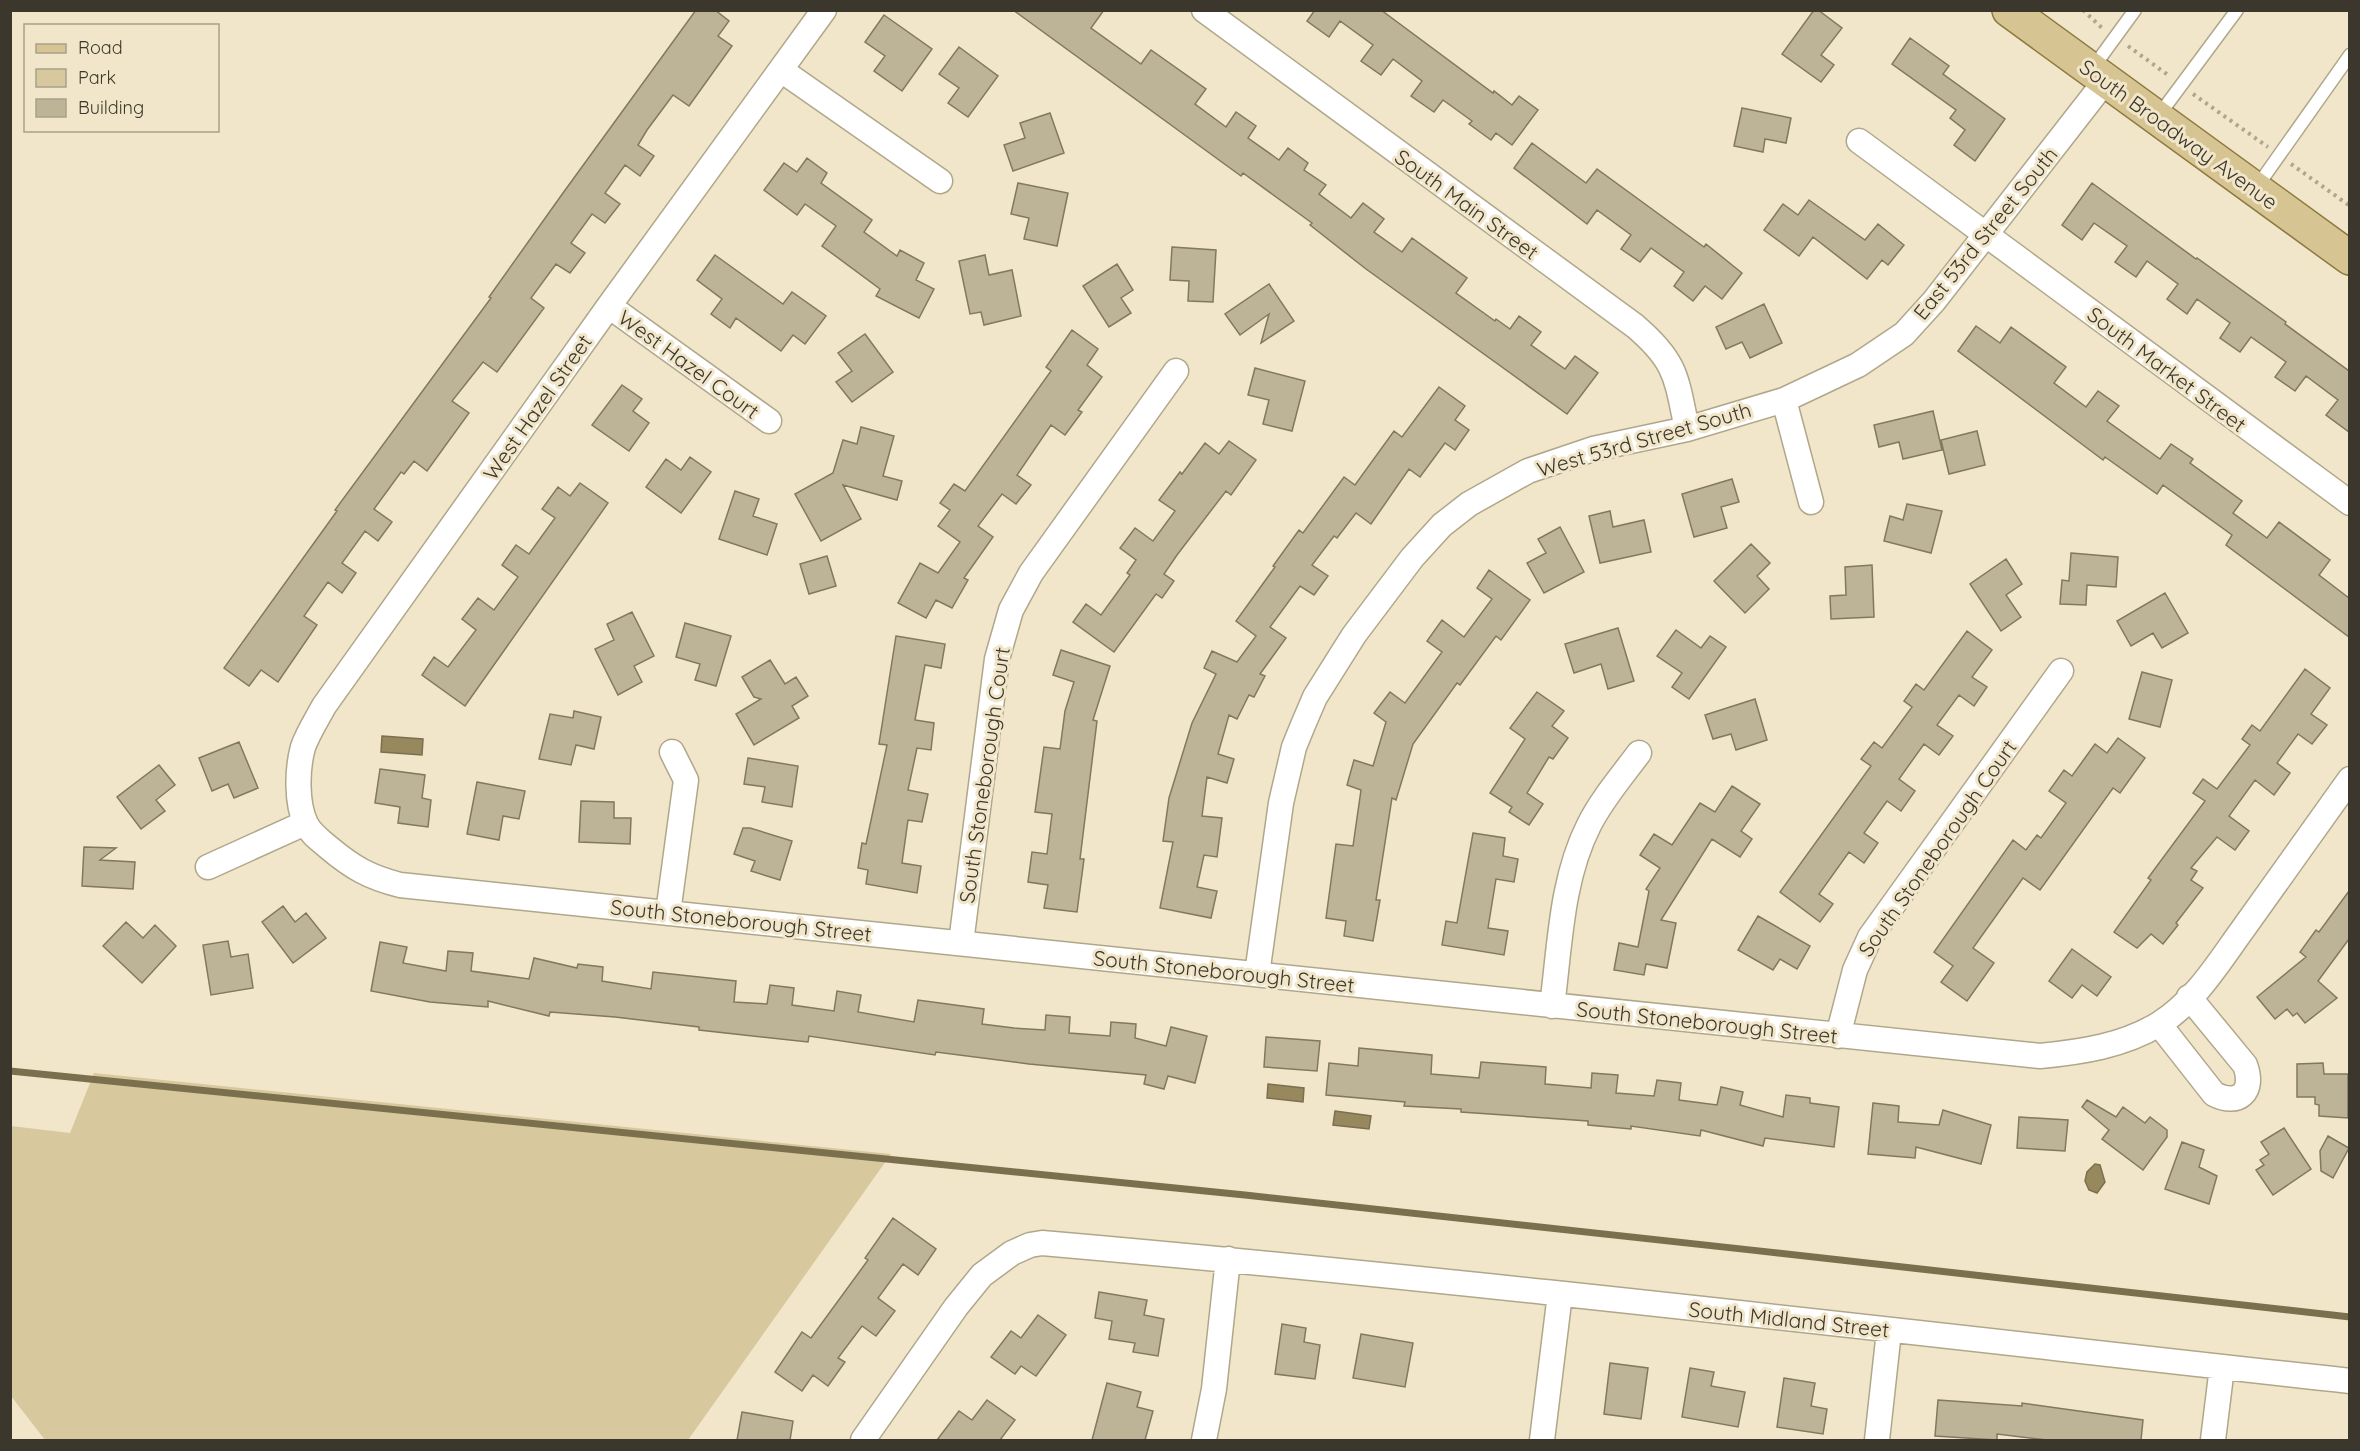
<svg xmlns="http://www.w3.org/2000/svg" width="2360" height="1451" font-family="Quicksand,sans-serif">
<style>
.green{fill:#d7c89d}
.water{fill:#97885d;stroke:#7b704e;stroke-width:1.5}
.lines{fill:none;stroke-linecap:round;stroke-linejoin:round}
.stream{stroke:#7b704e;stroke-width:7}
.building{fill:#bdb498;stroke:#82785e;stroke-width:1.5}
.lane-casing{stroke:#b0a78b;stroke-width:15}
.street-casing{stroke:#b0a78b;stroke-width:27}
.primary-casing{stroke:#8e7a40;stroke-width:36}
.path{stroke:#aea690;stroke-width:4;stroke-dasharray:3 4.5;stroke-linecap:butt}
.lane{stroke:#fff;stroke-width:12}
.street{stroke:#fff;stroke-width:24}
.primary{stroke:#d6c592;stroke-width:33}
.labels{text-anchor:middle;dominant-baseline:central;stroke-width:6;stroke-linejoin:round;paint-order:stroke}
.street-label{font-size:21px;fill:#3b372c;stroke:#f1e6ca}
</style>
<rect width="100%" height="100%" fill="#f1e6ca"/>
<!-- green -->
<path class="green" d="M94 1073 891 1154 688 1440H45L11 1396V1126L70 1133Z"/>
<!-- water -->
<path class="water" d="M382 736 423 739 422 755 381 752Z
M1268 1084 1304 1088 1303 1102 1267 1098Z
M1335 1111 1371 1116 1369 1129 1333 1125Z
M2095 1164 2100 1165 2105 1182 2097 1193 2089 1190 2085 1181 2087 1172Z"/>
<g class="lines">
<!-- stream -->
<path class="stream" d="M10 1071C422 1114 834 1153 1245 1195 1614 1233 1981 1277 2350 1317"/>
</g>
<!-- building -->
<path class="building" d="M696 10H715L729 21 718 36 732 46 689 106 673 95 647 130 638 145 654 156 640 176 625 165 605 193 620 204 605 223 592 214 571 243 585 253 570 273 556 264 531 298 544 308 497 372 483 362 452 401 469 413 427 471 414 461 404 474 401 472 374 509 392 522 378 541 365 531 342 563 356 573 342 593 328 582 304 616 317 625 278 682 261 670 249 686 224 668 337 511 335 510 491 298 489 297 563 193Z
M1013 10H1104L1091 28 1141 64 1151 50 1206 89 1195 104 1226 127 1236 112 1256 126 1248 138 1279 160 1288 148 1308 163 1304 170 1326 185 1319 194 1351 218 1363 203 1384 219 1374 232 1402 252 1412 238 1467 278 1456 293 1495 321 1496 319 1510 329 1519 316 1541 332 1531 345 1565 369 1575 356 1598 373 1567 414 1366 269 1310 225 1312 223 1243 173 1241 176Z
M1315 10H1381L1493 93 1494 91 1512 105 1519 96 1538 110 1512 145 1496 133 1491 140 1469 124 1472 121 1443 100 1434 112 1411 96 1422 81 1393 59 1381 75 1361 61 1373 45 1340 21 1329 37 1307 21Z
M1814 10H1818L1842 28 1821 55 1834 65 1821 82 1782 54Z
M884 15 932 49 902 91 874 71 885 56 865 42Z
M1910 38 1949 66 1943 74 2005 119 1975 161 1954 145 1965 130 1950 118 1956 110 1892 64Z
M959 47 998 76 968 117 948 103 959 88 939 74Z
M1742 108 1791 118 1786 143 1765 139 1763 152 1734 146Z
M1050 113 1064 153 1013 171 1004 145 1025 138 1020 123Z
M1532 143 1586 183 1597 169 1704 247 1706 244 1742 273 1722 299 1705 286 1693 301 1674 286 1684 272 1651 248 1640 262 1621 249 1631 235 1597 210 1587 224 1514 168Z
M807 158 827 173 821 183 872 220 864 232 897 256 900 250 924 263 916 280 934 289 919 318 876 296 880 289 822 246 836 226 805 204 797 215 764 190 784 163 797 172Z
M1018 183 1068 193 1057 246 1024 239 1029 218 1011 214Z
M2092 183 2196 259 2197 258 2286 322 2285 324 2349 371V432L2326 415 2338 400 2306 376 2295 391 2275 377 2286 362 2251 337 2240 352 2220 338 2230 323 2197 299 2187 314 2167 299 2178 284 2147 261 2136 277 2115 262 2127 246 2094 223 2082 240 2062 225Z
M1809 200 1865 240 1878 224 1904 245 1888 265 1882 260 1867 279 1813 237 1799 256 1764 230 1783 204 1798 215Z
M1172 247 1216 250 1213 302 1188 301 1189 281 1170 280Z
M715 255 783 304 792 292 826 316 805 344 793 335 781 351 736 318 730 328 711 314 722 299 697 280Z
M985 255 989 275 1012 270 1021 316 984 325 981 312 970 314 959 261Z
M1117 264 1133 290 1121 298 1131 313 1109 327 1083 286Z
M1269 284 1294 321 1261 343 1269 314 1240 335 1225 314Z
M1764 304 1782 343 1750 358 1742 342 1726 349 1716 327Z
M1976 326 2000 343 2011 327 2066 367 2054 383 2086 407 2098 391 2119 406 2107 421 2160 459 2171 444 2193 459 2190 463 2242 501 2233 513 2267 538 2279 522 2330 560 2319 575 2349 598V637L2226 545 2232 535 2163 485 2157 494 2105 457 2103 460 1958 351Z
M1072 330 1098 349 1087 365 1102 377 1078 410 1082 412 1065 435 1051 425 1017 475 1031 485 1016 504 1002 494 978 526 993 537 964 578 968 580 952 608 936 600 926 618 898 603 920 563 938 573 960 542 938 526 950 510 940 503 954 484 965 491 1051 371 1046 367Z
M865 334 893 372 852 402 836 382 852 371 838 353Z
M1255 368 1305 381 1292 431 1263 424 1269 400 1248 395Z
M622 385 642 399 633 411 649 423 629 451 592 425Z
M1439 387 1465 406 1455 420 1469 430 1455 450 1445 443 1420 477 1409 469 1371 524 1356 513 1337 538 1334 536 1312 565 1328 576 1314 595 1300 586 1270 627 1286 638 1260 674 1265 676 1254 697 1249 695 1237 719 1229 715 1218 754 1234 759 1227 783 1207 777 1202 816 1222 818 1217 857 1204 855 1197 887 1217 891 1211 918 1160 908 1173 842 1163 841 1169 798 1192 723 1216 674 1204 668 1212 651 1237 662 1256 636 1236 621 1275 567 1273 566 1299 530 1303 533 1344 477 1355 485 1394 431 1402 437Z
M1933 411 1942 450 1903 459 1899 442 1879 447 1874 425Z
M861 427 894 436 883 476 902 481 897 500 843 485 861 519 821 541 795 494 833 473 843 440 857 444Z
M1977 431 1985 465 1949 474 1941 440Z
M1229 441 1256 460 1231 495 1226 491 1177 555 1164 574 1174 581 1162 598 1156 594 1114 652 1073 622 1086 604 1101 615 1130 575 1127 573 1136 560 1120 548 1135 528 1153 541 1175 511 1159 500 1180 472 1182 474 1205 443 1219 454Z
M690 457 711 472 681 513 646 487 666 459 681 470Z
M1732 479 1739 502 1721 507 1727 528 1694 537 1682 494Z
M580 483 608 503 465 706 422 675 434 657 448 667 476 630 462 619 478 598 494 610 518 577 502 565 516 545 529 554 555 518 542 509 558 487 570 496Z
M735 491 759 499 753 516 777 524 767 555 719 539Z
M1907 504 1942 511 1931 553 1884 541 1890 516 1903 520Z
M1610 511 1613 527 1644 520 1651 552 1600 563 1589 516Z
M1560 527 1584 572 1544 593 1527 563 1546 553 1538 539Z
M1751 544 1770 563 1757 576 1769 589 1745 613 1714 581Z
M2071 553 2118 557 2116 587 2087 585 2086 605 2060 604 2062 580 2069 581Z
M827 556 836 586 809 594 800 564Z
M2006 559 2022 584 2006 595 2021 617 2001 631 1970 584Z
M1872 565 1874 617 1831 619 1830 596 1846 595 1845 567Z
M1489 570 1530 600 1501 640 1496 636 1460 685 1457 683 1413 744 1396 800 1392 798 1376 900H1380L1373 941 1344 936 1346 921 1326 918 1336 844 1353 846 1361 790 1347 785 1354 760 1373 766 1386 722 1374 713 1390 692 1405 703 1442 652 1427 641 1442 620 1464 637 1492 599 1477 588Z
M2165 593 2188 633 2162 648 2153 633 2131 646 2117 621Z
M632 612 654 656 634 666 642 682 618 695 595 649 614 640 607 624Z
M685 623 731 636 716 686 695 680 700 664 676 657Z
M1618 628 1634 681 1608 689 1601 664 1574 673 1565 644Z
M1676 630 1701 648 1710 636 1726 647 1689 699 1672 687 1682 673 1657 656Z
M1967 631 1992 650 1972 677 1987 687 1974 706 1959 695 1937 725 1953 736 1939 755 1924 744 1899 779 1915 791 1901 811 1887 801 1864 833 1878 843 1864 863 1849 852 1819 894 1833 904 1820 922 1780 892 1871 766 1861 759 1874 742 1882 748 1912 707 1904 701 1916 684 1924 690Z
M896 636 945 644 941 668 925 665 915 720 934 723 931 750 917 748 908 790 928 794 922 822 908 820 902 863 921 866 917 893 866 884 868 870 858 868 862 843 866 844 887 745 879 744Z
M1061 650 1110 666 1093 720 1097 721 1080 859H1084L1077 912 1044 908 1048 885 1028 882 1032 852 1047 854 1052 814 1035 812 1044 747 1060 749 1065 711 1074 682 1053 675Z
M770 660 785 684 796 677 808 696 792 706 799 718 754 745 736 714 761 699 754 697 742 677Z
M2305 669 2330 688 2311 714 2327 725 2312 744 2298 734 2277 763 2290 773 2274 795 2255 780 2229 816 2249 831 2235 850 2217 837 2191 868 2197 871 2191 880 2203 888 2176 923 2178 925 2163 944 2151 934 2137 948 2114 932 2151 880 2148 878 2205 801 2193 793 2203 779 2217 789 2250 745 2242 739 2252 725 2260 731Z
M2142 672 2172 680 2160 727 2129 719Z
M1537 692 1564 711 1552 726 1568 738 1553 759 1549 757 1527 793 1543 804 1529 825 1509 812 1512 807 1490 793 1525 739 1510 728Z
M1755 699 1767 740 1736 750 1731 734 1713 739 1705 715Z
M574 711 601 717 594 749 576 745 571 765 539 759 550 714 573 718Z
M2118 738 2145 758 2120 793 2113 788 2040 890 2023 878 1973 948 1994 963 1967 1001 1941 982 1953 966 1934 952 2013 840 2026 850 2037 835 2041 838 2066 803 2049 791 2064 770 2072 776 2095 744 2107 753Z
M239 742 258 788 234 798 228 784 212 791 199 758Z
M748 758 798 766 792 807 762 802 765 787 744 784Z
M159 765 175 785 156 800 165 811 141 829 117 797Z
M380 769 425 775 422 798 431 800 428 827 398 823 400 807 375 803Z
M477 782 525 791 519 819 503 816 499 840 467 834Z
M1732 786 1760 804 1741 831 1752 839 1740 857 1712 839 1661 920 1676 923 1667 968 1646 964 1644 975 1614 970 1619 943 1638 947 1649 891 1646 889 1660 868 1640 855 1654 834 1672 845 1700 803 1715 812Z
M581 801 614 802V818H631L630 844 579 842Z
M743 828H750L792 841 780 880 751 871 755 861 734 854Z
M1473 833 1505 838 1503 856 1518 859 1514 882 1496 879 1488 928 1508 931 1504 955 1442 945 1446 921 1457 923Z
M84 847 116 848 100 860 135 862 133 889 82 886Z
M2349 891V939L2318 981 2337 998 2305 1023 2297 1013 2293 1016 2287 1009 2275 1019 2257 997 2306 957 2300 952 2316 930 2319 932Z
M283 906 295 922 306 913 326 938 293 963 262 922Z
M1758 916 1810 946 1797 969 1780 959 1773 970 1738 950Z
M126 922 143 938 155 925 176 946 142 983 103 946Z
M228 941 231 957 248 954 253 988 211 995 203 945Z
M380 942 407 947 403 963 446 971 448 951 473 953 471 971 529 979 534 958 577 968 578 964 603 967 602 981 651 989 653 972 736 981 734 1002 767 1004 770 985 794 988 792 1005 834 1011 837 991 861 995 858 1012 914 1022 918 1000 984 1009 982 1024 1014 1028 1045 1030 1046 1015 1070 1017 1069 1033 1110 1036 1111 1022 1136 1024 1135 1038 1166 1046 1171 1027 1207 1036 1195 1083 1168 1076 1164 1089 1144 1084 1146 1075 1029 1064 936 1052 935 1055 809 1036 808 1042 699 1030V1027L615 1017 550 1012 549 1016 488 1001V1007L430 1002 371 991Z
M2072 949 2111 977 2097 996 2082 985 2072 998 2049 981Z
M1266 1037 1320 1041 1317 1071 1264 1067Z
M1359 1048 1432 1055 1431 1074 1479 1078 1481 1062 1546 1067 1545 1084 1591 1088 1592 1073 1618 1075 1616 1093 1654 1096 1657 1080 1681 1083 1679 1100 1717 1105 1721 1087 1743 1092 1740 1105 1783 1117 1786 1095 1810 1098V1103L1839 1107 1834 1147 1765 1138 1763 1146 1701 1130 1700 1136 1631 1126V1129L1588 1125V1121L1461 1112V1109L1404 1106 1405 1102 1326 1095 1329 1063 1358 1066Z
M2323 1063 2324 1074H2348V1118L2319 1116V1105L2315 1104V1097H2297V1064Z
M2087 1100 2116 1117 2123 1107 2145 1123 2150 1117 2167 1130V1137L2143 1170 2102 1139 2109 1130 2082 1107Z
M1873 1103 1899 1106 1898 1122 1939 1125 1943 1110 1991 1125 1981 1164 1916 1147 1915 1158 1868 1154Z
M2019 1117 2068 1120 2065 1151 2017 1148Z
M2284 1128 2311 1169 2273 1195 2256 1170 2264 1165 2260 1160 2269 1154 2261 1142Z
M2328 1136 2349 1148 2333 1178 2321 1171 2320 1151Z
M2182 1142 2204 1150 2199 1167 2217 1176 2209 1204 2165 1189Z
M893 1218 936 1249 918 1275 903 1264 878 1298 895 1311 876 1336 862 1326 838 1358 845 1362 828 1386 813 1375 802 1391 775 1372 802 1332 811 1338 868 1260 865 1258Z
M1099 1292 1147 1300 1144 1315 1164 1319 1158 1356 1133 1352 1135 1343 1109 1339 1112 1321 1095 1318Z
M1038 1315 1066 1335 1036 1376 1021 1366 1015 1374 991 1357 1011 1331 1021 1338Z
M1282 1324 1306 1328 1304 1342 1320 1345 1315 1379 1275 1374Z
M1361 1334 1413 1343 1405 1387 1353 1378Z
M1610 1363 1648 1368 1641 1419 1604 1414Z
M1690 1368 1714 1372 1711 1386 1745 1392 1738 1427 1682 1417Z
M1784 1378 1815 1383 1811 1406 1827 1409 1823 1434 1777 1427Z
M1107 1383 1141 1392 1137 1407 1153 1411 1145 1440H1092Z
M987 1400 1015 1420 1000 1440H937L959 1411 972 1420Z
M1938 1400 2022 1406V1403L2143 1420 2141 1440H2047L1997 1434V1440L1935 1436Z
M742 1412 793 1421 790 1440H737Z"/>
<g class="lines">
<defs>
<path id="lane" d="M2092 69 2135 10
M2159 115 2237 10
M2256 188 2350 55"/>
<path id="street" d="M824 10 609 306 324 706C317 719 308 733 303 747 297 769 296 803 306 824 311 834 320 840 328 847 353 868 369 877 400 885L2040 1056C2081 1052 2123 1046 2159 1024 2195 1002 2219 962 2243 929 2279 879 2314 829 2350 779
M1204 10 1635 326C1677 362 1676 377 1687 429
M781 70 940 181
M1859 141 2350 503
M609 306 769 421
M1784 400 1811 502
M208 867 305 823
M668 913 686 780 672 752
M961 943 997 659 1011 610 1031 573 1176 371
M1257 974 1281 803 1294 747 1303 725 1315 697 1354 635 1412 558 1442 525 1469 504 1528 471 1593 449 1687 429 1784 400 1858 365 1904 334 1934 301 2106 80
M1552 1006C1560 946 1561 880 1589 825 1602 799 1622 776 1639 753
M2159 1024 2214 1094C2239 1107 2255 1091 2245 1065L2189 997
M1838 1036 1855 970 1870 937 2061 671
M863 1440 956 1307 982 1275 1012 1253 1030 1245 1042 1243C1479 1281 1914 1333 2350 1381
M1204 1440 1214 1389 1228 1259
M1542 1440 1560 1294
M1877 1440 1889 1331
M2213 1440 2222 1367"/>
<path id="primary" d="M2009 10 2350 258"/>
</defs>
<!-- lane casing -->
<use href="#lane" class="lane-casing"/>
<!-- street casing -->
<use href="#street" class="street-casing"/>
<!-- primary casing -->
<use href="#primary" class="primary-casing"/>
<!-- path -->
<path class="path" d="M2083 10 2102 28
M2128 46 2168 75
M2193 94 2268 147
M2291 164 2350 206"/>
<!-- lane -->
<use href="#lane" class="lane"/>
<!-- street -->
<use href="#street" class="street"/>
<!-- primary -->
<use href="#primary" class="primary"/>
</g>
<g class="labels">
<!-- street labels -->
<g class="street-label">
<text transform="translate(2179 134) rotate(36)">South Broadway Avenue</text>
<text transform="translate(1467 204) rotate(36)">South Main Street</text>
<text transform="translate(1985 233) rotate(-51)">East 53rd Street South</text>
<text transform="translate(689 364) rotate(36)">West Hazel Court</text>
<text transform="translate(2167 369) rotate(37)">South Market Street</text>
<text transform="translate(537 407) rotate(-55)">West Hazel Street</text>
<text transform="translate(1644 439) rotate(-16)">West 53rd Street South</text>
<text transform="translate(984 775) rotate(-82)">South Stoneborough Court</text>
<text transform="translate(1937 848) rotate(-55)">South Stoneborough Court</text>
<text transform="translate(741 920) rotate(6)">South Stoneborough Street</text>
<text transform="translate(1224 971) rotate(6)">South Stoneborough Street</text>
<text transform="translate(1707 1022) rotate(6)">South Stoneborough Street</text>
<text transform="translate(1789 1319) rotate(6)">South Midland Street</text>
</g>
</g>
<!-- border -->
<rect width="2360" height="1451" fill="none" stroke="#3b372c" stroke-width="24"/>
<!-- legend -->
<rect x="24" y="24" width="195" height="108" fill="#f1e6ca" stroke="#a8a08b" stroke-width="1.5"/>
<rect x="36" y="44" width="30" height="9" fill="#d6c592" stroke="#a8a08b" stroke-width="1.5"/>
<text x="78" y="54" font-size="18" fill="#3b372c">Road</text>
<rect x="36" y="69" width="30" height="18" fill="#d7c89d" stroke="#a8a08b" stroke-width="1.5"/>
<text x="78" y="84" font-size="18" fill="#3b372c">Park</text>
<rect x="36" y="99" width="30" height="18" fill="#bdb498" stroke="#a8a08b" stroke-width="1.5"/>
<text x="78" y="114" font-size="18" fill="#3b372c">Building</text>
</svg>
